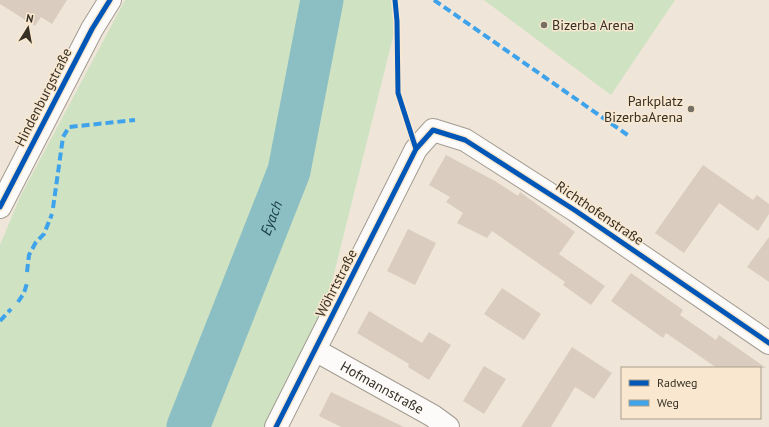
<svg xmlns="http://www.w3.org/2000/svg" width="769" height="427" font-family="'PT Sans',sans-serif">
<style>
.green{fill:#cfe2c2}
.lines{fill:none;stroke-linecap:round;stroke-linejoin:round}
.river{stroke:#8cbfc3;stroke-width:43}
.building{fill:#dacdbf}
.street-casing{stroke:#a39c92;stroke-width:24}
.street{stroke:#fdfbf9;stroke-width:22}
.quiet{stroke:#3ea3eb;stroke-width:4;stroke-dasharray:8 4;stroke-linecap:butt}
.cycleway-casing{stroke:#f9e8cf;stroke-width:8}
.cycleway{stroke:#0057b8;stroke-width:5}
.poi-dot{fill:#766f64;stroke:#f9e8cf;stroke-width:1.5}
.labels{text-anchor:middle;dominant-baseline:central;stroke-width:3;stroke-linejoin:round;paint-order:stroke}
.poi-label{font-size:14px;fill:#352f25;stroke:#f9e8cf;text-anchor:start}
.street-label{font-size:14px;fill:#352f25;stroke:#f9e8cf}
.water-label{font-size:15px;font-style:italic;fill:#163b41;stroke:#f9e8cf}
</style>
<rect width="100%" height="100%" fill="#efe6d9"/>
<!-- green -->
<path class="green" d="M125 0H395L397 21 315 350 276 427H0V245L20 197Z
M484 0H675L611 95Z"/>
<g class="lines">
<!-- river -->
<path class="river" id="s1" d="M188 427 289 171 322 0"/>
</g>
<!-- building -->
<path class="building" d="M0 0H67L52 24 41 17 35 26 0 4Z
M446 155 495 181 518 196 520 192 575 232 559 254 605 286 591 305 563 285 565 282 492 231 487 238 457 223 463 213 446 202 450 197 429 185Z
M703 165 753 200 757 195 769 204V214L758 231 719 203 684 253 655 233Z
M408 229 436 243 415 285 387 271Z
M769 237V282L747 267Z
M631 273 683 310 680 315 716 340 719 335 766 368H717L666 333 663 338 611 301Z
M502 288 541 314 524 340 484 314Z
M369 311 422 343 429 332 451 345 429 380 408 367 409 364 357 333Z
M572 347 612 373 594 399 575 387 551 427H521Z
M484 366 506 379 484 414 463 401Z
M331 392 404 427H341L319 416Z"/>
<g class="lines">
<defs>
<g id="street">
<path d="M0 207 92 29 110 0"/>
<path id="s2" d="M315 350 433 416 448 427"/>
<path d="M276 427 416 149 433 130 465 140 576 211 769 343"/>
</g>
</defs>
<!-- street casing -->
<use href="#street" class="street-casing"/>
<!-- street -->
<use href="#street" class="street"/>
<!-- quiet -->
<path class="quiet" d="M434 0 629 136
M53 208 63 137 69 127 135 120
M27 272 29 255 36 242 44 234 52 214
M18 302 24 293 27 283
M0 321 11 309"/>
<defs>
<path id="cycleway" d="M395 0 397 21 398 93 416 149
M0 207 92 29 110 0
M276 427 416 149 433 130 465 140 576 211 769 343"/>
</defs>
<!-- cycleway casing -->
<use href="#cycleway" class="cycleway-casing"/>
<!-- cycleway -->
<use href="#cycleway" class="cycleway"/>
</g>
<!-- markers -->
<g class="poi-dot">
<circle cx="544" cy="25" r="4"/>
<circle cx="691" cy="109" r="4"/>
</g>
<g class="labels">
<!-- poi labels -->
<g class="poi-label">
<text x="552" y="25">Bizerba Arena</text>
<text x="683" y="101" text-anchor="end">Parkplatz<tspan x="683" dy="16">BizerbaArena</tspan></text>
</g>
<!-- street labels -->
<g class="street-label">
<text transform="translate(43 97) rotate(-63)">Hindenburgstraße</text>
<text transform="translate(600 213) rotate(34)">Richthofenstraße</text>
<text transform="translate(336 283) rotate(-63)">Wöhrtstraße</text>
<text stroke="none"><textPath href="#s2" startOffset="77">Hofmannstraße</textPath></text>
</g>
<!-- water labels -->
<g class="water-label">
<text stroke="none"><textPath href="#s1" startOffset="225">Eyach</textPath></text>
</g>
</g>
<!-- legend -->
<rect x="621" y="367" width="140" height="52" fill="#f9e8cf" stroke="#ab9e8b"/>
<rect x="629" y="380" width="20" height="6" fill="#0057b8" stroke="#ab9e8b"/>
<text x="657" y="387" font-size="12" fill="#352f25">Radweg</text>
<rect x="629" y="400" width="20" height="6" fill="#3ea3eb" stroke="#ab9e8b"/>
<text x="657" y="407" font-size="12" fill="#352f25">Weg</text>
<!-- north arrow -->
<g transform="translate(28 28) rotate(11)" stroke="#f9e8cf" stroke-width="3" paint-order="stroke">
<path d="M0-3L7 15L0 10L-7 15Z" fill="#352f25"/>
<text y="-6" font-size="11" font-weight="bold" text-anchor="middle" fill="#352f25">N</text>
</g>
</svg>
